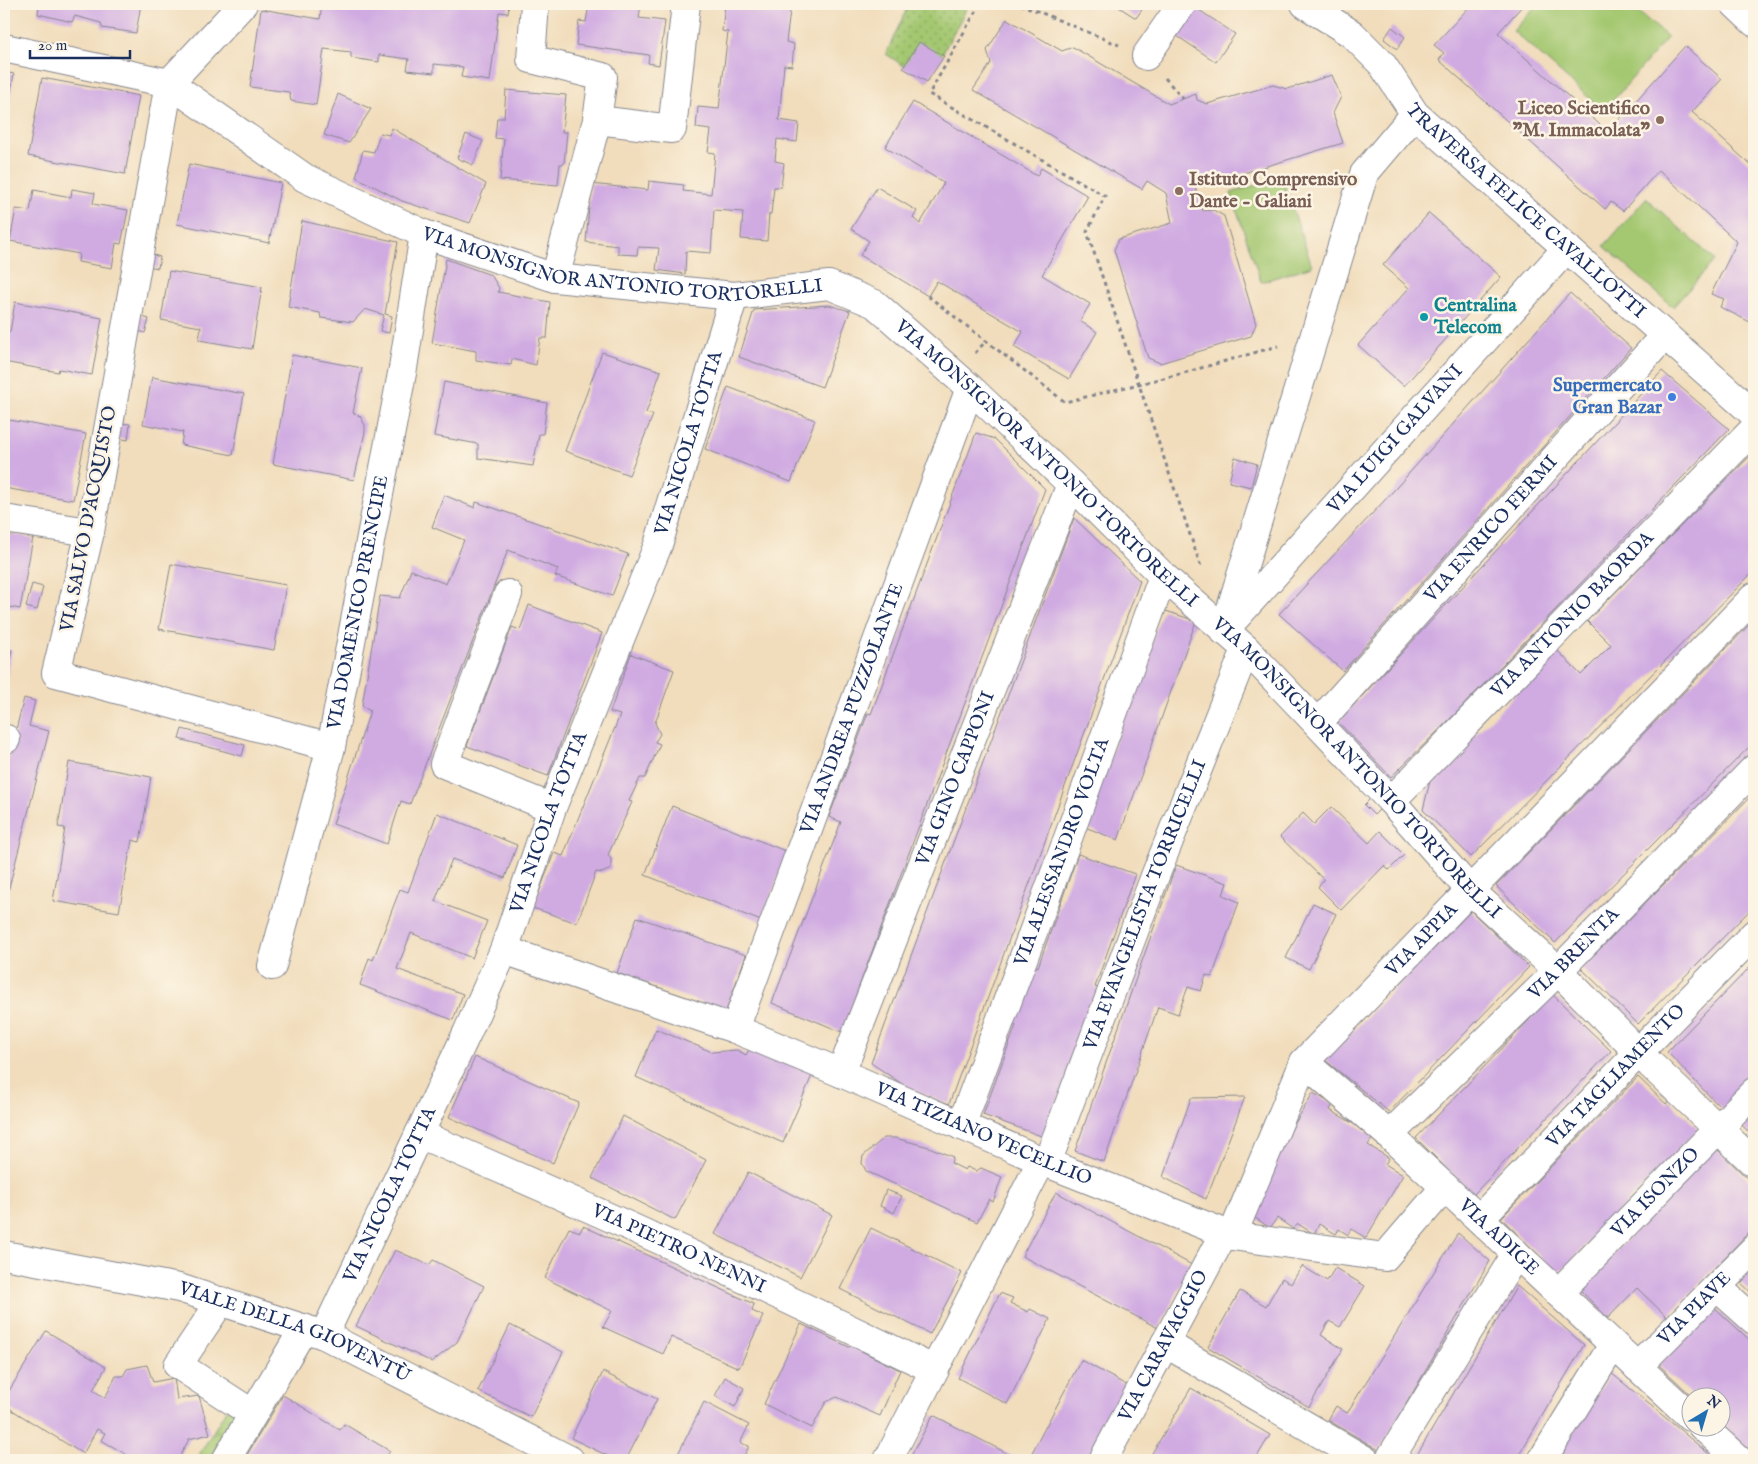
<svg xmlns="http://www.w3.org/2000/svg" width="1758" height="1464" font-family="'IM FELL English',serif">
<style>
.grass{fill:url(#grass-dots);stroke:#607c68}
.park{fill:url(#park-tufts);stroke:#607c68}
.garden{fill:#a4c871;stroke:#607c68}
.building{fill:#d0abe2}
.lines{fill:none;stroke-linecap:round;stroke-linejoin:round}
.street-casing{stroke:#86868d;stroke-width:30}
.secondary-casing{stroke:#86868d;stroke-width:30}
.path{stroke:#86868d;stroke-width:3;stroke-dasharray:4 4;stroke-linecap:butt}
.street{stroke:#fff;stroke-width:28}
.secondary{stroke:#fff;stroke-width:28}
.education-dot{fill:#8d6e63;stroke:#fcf5e5;stroke-width:2}
.culture-dot{fill:#0f9aa8;stroke:#fcf5e5;stroke-width:2}
.shop-dot{fill:#3f7fe0;stroke:#fcf5e5;stroke-width:2}
.labels{text-anchor:middle;dominant-baseline:central;stroke-width:5;stroke-linejoin:round;paint-order:stroke}
.education-label{font-size:19px;font-weight:bold;fill:#785e54;stroke:#fcf5e5;text-anchor:end}
.street-label{font-size:19px;fill:#1b2f5e;stroke:#fcf5e5}
.culture-label{font-size:19px;font-weight:bold;fill:#0d838f;stroke:#fcf5e5;text-anchor:start}
.shop-label{font-size:19px;font-weight:bold;fill:#366cbe;stroke:#fcf5e5;text-anchor:end}
</style>
<defs>
<pattern id="grass-dots" width="8" height="8" patternUnits="userSpaceOnUse" patternTransform="scale(1.25)"><rect width="8" height="8" fill="#a4c871"/><path d="M2 2h.1M6 6h.1" fill="none" stroke="#85a360" stroke-width="1.8" stroke-linecap="round"/></pattern>
<pattern id="park-tufts" width="24" height="20" patternUnits="userSpaceOnUse" patternTransform="scale(1.25)"><rect width="24" height="20" fill="#a4c871"/><path d="M3 7l-1-3M5 7V3M7 7l1-3M15 17l-1-3M17 17v-4M19 17l1-3" fill="none" stroke="#85a360"/></pattern>
</defs>
<rect width="100%" height="100%" fill="#fcf5e5"/>
<filter id="ink" filterUnits="userSpaceOnUse"><feTurbulence type="fractalNoise" baseFrequency=".02" numOctaves="2"/><feDisplacementMap in="SourceGraphic" scale="10" xChannelSelector="R" yChannelSelector="G"/><feConvolveMatrix kernelMatrix="1 2 1 2 8 2 1 2 1" color-interpolation-filters="sRGB"/></filter>
<filter id="wash" filterUnits="userSpaceOnUse"><feTurbulence type="fractalNoise" baseFrequency=".0096" numOctaves="4" result="noise"/><feDisplacementMap in="SourceGraphic" scale="20" xChannelSelector="R" yChannelSelector="G"/><feGaussianBlur stdDeviation="1.12" result="paint"/><feColorMatrix in="noise" values="0 0 0 0 0 0 0 0 0 0 0 0 0 0 0 0 0 1.4 0 .05"/><feComposite in="paint" operator="in"/></filter>
<g filter="url(#wash)">
<rect width="100%" height="100%" fill="#f1ddbc"/>
<!-- grass -->
<path class="grass" d="M909 4H969L927 82 886 54Z"/>
<!-- park -->
<path class="park" d="M228 1407 253 1423 232 1460H196Z"/>
<!-- garden -->
<path class="garden" d="M1538 4H1629L1668 37 1604 111 1513 31Z
M1282 177 1312 266 1261 282 1231 193Z
M1646 198 1715 260 1673 307 1604 246Z"/>
<g id="blocks">
<!-- building -->
<path class="building" d="M39 4H141L136 33 102 28 101 23 75 16 72 22 38 14Z
M322 4H509L508 13 499 12 490 81 461 77 463 67 434 64V73L407 70 409 59 379 55V62L351 58V52L324 49 316 105 291 101 289 92 250 87 261 9 320 19Z
M589 4H641L639 18 665 21 659 65 648 63 649 55 576 45 579 21 586 22Z
M725 4H791L786 42 794 44 792 66 784 65 779 120 799 123 797 142 777 139 775 161 784 163 781 187H774L771 214H769L767 241 741 239 743 212 714 210 711 253 686 251 685 274 656 270 659 248 638 247 637 255 618 254V246L586 242 591 184 648 190 649 181 684 185 683 191 711 194 715 153 708 152 711 130 696 128 698 107 719 109 728 32 722 31Z
M1114 4H1146L1136 18Z
M1472 4H1524L1498 33 1608 132 1685 46 1722 79 1692 112 1754 168V324L1720 307 1724 299 1711 294 1737 242 1659 170 1623 211 1611 202 1605 209 1439 60 1444 53 1434 45Z
M1196 8 1235 34 1216 62 1177 36Z
M1007 19 1062 51 1073 47 1169 104 1196 94 1197 100 1207 104 1273 85 1287 89 1332 75 1341 97 1333 113 1343 143 1214 182 1213 179 1194 184 1203 211 1213 210 1224 216 1256 324 1251 336 1160 363 1148 358 1114 250 1119 239 1172 223 1166 193 1147 181 1142 189 973 90 991 63 987 50Z
M1392 27 1405 37 1397 49 1384 39Z
M919 42 944 56 927 82 903 68Z
M4 72 14 74 5 125H4Z
M42 78 139 96 125 174 28 156Z
M506 90 566 95 562 132H567L564 164H560L558 185 500 180 504 139 495 138 497 118H504Z
M338 94 371 109 349 143 324 135Z
M913 102 1037 176 1041 168 1088 196 1042 275 1090 304 1080 321 1097 332 1069 379 1014 347 1023 332 937 281 928 296 860 255 869 241 851 229 877 187 917 211 913 218 920 224 944 183 885 147Z
M392 128 486 184 470 223 402 201 356 177 363 150 374 152 380 133 389 135Z
M466 134 483 141 473 165 457 158Z
M189 164 281 183 269 243 177 224Z
M72 189 95 193 93 204 128 210 121 244 116 243 112 268 78 262 79 254 10 241 16 209 30 211 34 190 71 197Z
M1429 213 1501 277 1404 386 1358 345 1409 288 1383 265Z
M302 221 398 242 385 314 392 316 389 333 380 331 384 315 365 309 353 322 321 318 320 313 288 307Z
M151 254 160 257 158 268 148 266Z
M446 259 491 275 499 288 498 292 550 302 547 338H540L536 365 512 359 511 365 476 360V351L432 343Z
M169 271 262 287 252 349 199 340 201 327 161 320Z
M1570 293 1631 348 1343 671 1279 614 1396 488Z
M15 302 102 318 92 375 59 369 58 372 4 362V330L10 332Z
M829 305 850 311 822 387 739 357 754 310Z
M139 316 149 319 145 333 136 330Z
M602 352 661 371 646 413 653 415 629 475 565 451Z
M292 355 362 368 353 413 360 416 365 425V432L354 480 273 464Z
M1662 371 1729 429 1456 713 1391 777 1338 722Z
M152 377 244 394 233 455 181 445 183 432 143 424Z
M444 382 547 403 543 434H539L533 466 478 458V444L434 436Z
M728 387 815 420 791 482 705 449Z
M4 419 86 434 73 500 4 488Z
M120 423 130 424 128 440 117 438Z
M976 433 995 439 1045 489 842 1032 772 1003 841 822 829 817 868 713 871 714Z
M1753 453 1754 571 1471 857 1423 810 1430 781 1558 651 1581 675 1611 645 1587 621Z
M1235 457 1257 464 1251 487 1229 482Z
M444 495 475 508 476 502 628 554 612 596 555 576 558 569 508 550 410 804 401 801 387 844 333 824 370 711 362 706 380 596 400 598 411 570 446 584 464 540 432 527Z
M1074 518 1140 581 949 1104 908 1088 871 1063Z
M4 533 33 538 20 609 4 606Z
M171 564 286 585 274 650 159 629Z
M32 584 43 587 37 610 26 607Z
M529 605 602 633 548 776 467 746 512 627 520 630Z
M1163 610 1196 621 1118 840 1085 827Z
M1754 620V742L1555 943 1496 886Z
M4 649 12 650 5 687H4Z
M631 654 674 670 655 723 660 734 655 742 660 744 645 778H640L629 801 632 802 608 855 611 859V869L602 873 596 872 577 923 533 908 554 853 563 856 620 715 610 712Z
M24 698 35 701 29 726 49 731 4 907V777Z
M182 729 245 745 242 756 179 739Z
M69 762 151 777 140 842 132 840 119 912 53 901 65 828 58 827Z
M1754 793V906L1638 1024 1581 968Z
M1372 797 1382 807 1374 815 1364 805Z
M672 806 788 852 761 921 645 875Z
M1331 807 1369 843 1380 831 1404 855 1389 870 1384 866 1341 910 1318 887 1324 880 1280 837 1303 813 1314 824Z
M437 813 517 845 505 878 452 859 439 891 435 901 487 921 472 958 411 933 397 969 463 994 453 1020 360 985 369 958 373 960 400 889 408 892Z
M1078 854 1135 874 1095 987 1100 989 1044 1137 983 1115 1016 1025 1012 1024 1032 966 1038 967Z
M1176 865 1227 883 1223 895 1239 902 1212 977 1206 975 1201 991 1188 987 1178 1014 1158 1007 1104 1162 1075 1151Z
M1313 903 1336 914 1309 969 1286 958Z
M1471 911 1529 967 1389 1112 1325 1060Z
M637 917 746 955 726 1011 617 973Z
M1754 963V1076L1722 1109 1667 1052Z
M1553 995 1611 1051 1473 1195 1416 1138Z
M656 1029 712 1052 737 1050 746 1055 752 1044 814 1071 783 1143 636 1077Z
M475 1057 579 1103 553 1163 449 1117Z
M1638 1077 1666 1104 1669 1100 1698 1129 1558 1274 1501 1218Z
M1313 1093 1333 1104 1330 1110 1374 1136 1368 1145 1389 1158 1385 1164 1403 1175 1366 1238 1351 1229 1348 1235 1339 1229 1336 1234 1319 1224 1314 1234 1298 1224 1293 1229 1277 1218 1270 1228 1254 1217 1282 1145Z
M1245 1097 1206 1199 1163 1177 1191 1098Z
M1754 1113V1138L1742 1125Z
M623 1116 706 1160 675 1220 592 1178Z
M884 1138H895L929 1147 953 1157 951 1163 965 1170 967 1167 976 1171 981 1168 1002 1177 993 1202 989 1199 977 1222 866 1171 862 1163 863 1156Z
M1716 1148 1754 1185V1227L1667 1317 1637 1288 1608 1318 1579 1289Z
M748 1172 832 1215 800 1277 715 1234Z
M886 1190 902 1196 894 1213 880 1206Z
M1056 1192 1192 1265 1158 1328 1022 1256Z
M583 1226 754 1304 752 1311 763 1316 739 1368 671 1337 663 1354 603 1327 612 1311 545 1278 569 1228 580 1232Z
M871 1228 962 1273 930 1334 840 1289Z
M1458 1233 1490 1261 1379 1450 1328 1420 1336 1406 1347 1413Z
M395 1250 429 1265 433 1260 484 1286 457 1342 432 1362 356 1326Z
M1754 1265V1295L1739 1281Z
M1302 1266 1327 1281 1335 1268 1365 1286 1340 1327 1329 1321 1321 1335 1343 1349 1309 1407 1208 1347 1240 1291 1266 1306 1282 1278 1291 1284Z
M1517 1286 1584 1345 1516 1460H1414Z
M1000 1293 1013 1298 1010 1303 1028 1312 1030 1309 1050 1319 1007 1404 958 1378Z
M1713 1306 1754 1344V1454L1720 1423V1396H1692L1659 1365Z
M801 1324 849 1347 851 1346 900 1370 880 1416 837 1397 826 1402 812 1428 764 1404Z
M510 1325 563 1352 531 1417 478 1391Z
M46 1331 106 1367 93 1390 105 1398 116 1376H123L127 1369 147 1365 153 1382 174 1378 177 1399 199 1396 210 1434 189 1439 178 1460H136L101 1440 105 1433 97 1429 83 1454 4 1405V1399Z
M1081 1360 1128 1386 1089 1460H1028Z
M603 1372 657 1399 626 1460H616L571 1438Z
M1610 1372 1649 1404 1716 1460H1557Z
M725 1377 744 1388 735 1407 715 1396Z
M1191 1388 1270 1435 1255 1460H1159L1151 1455Z
M283 1395 340 1430 344 1424 390 1451 384 1460H244Z
M704 1402 749 1425 740 1443 749 1446 742 1460H675Z
M933 1415 1020 1460H909Z"/>
</g>
</g>
<g filter="url(#ink)">
<use href="#blocks" fill-opacity="0" stroke="#86868d" stroke-width="1"/>
<g class="lines">
<defs>
<g id="street">
<path d="M535 4 531 59 603 77 597 120"/>
<path id="s1" d="M1305 4 1352 34 1382 64 1415 114 1754 414"/>
<path id="s2" d="M4 48 169 83 305 178 424 234 555 278 734 296 829 285 875 304 970 388 1071 484 1163 576 1246 649 1391 801 1470 890 1558 971 1650 1064 1754 1163"/>
<path d="M1146 56 1182 4"/>
<path d="M169 83 90 532 56 673 331 747"/>
<path d="M169 83 243 4"/>
<path d="M555 278 597 120 672 129 686 4"/>
<path d="M4 519 90 532"/>
<path d="M508 594 444 764 552 808"/>
<path id="s3" d="M1230 624 1567 248"/>
<path d="M1224 631 1364 174 1415 114"/>
<path id="s4" d="M1318 723 1665 335"/>
<path d="M4 739H6"/>
<path id="s5" d="M1391 801 1754 429"/>
<path id="s6" d="M504 950 735 1029 841 1073 1047 1163 1232 1236 1385 1257 1445 1187"/>
<path id="s7" d="M272 966 331 747 403 368 424 234"/>
<path id="s8" d="M735 1029 970 388"/>
<path id="s9" d="M1304 1062 1389 1135 1690 1416"/>
<path id="s10" d="M841 1073 1071 484"/>
<path id="s11" d="M961 1126 1068 838 1163 576"/>
<path id="s12" d="M419 1134C593 1208 765 1287 935 1370"/>
<path id="s13" d="M1389 1135 1558 971 1754 769"/>
<path id="s14" d="M1047 1163 1155 876 1246 649"/>
<path id="s15" d="M1479 1219 1639 1052 1754 934"/>
<path id="s16" d="M1232 1236 1304 1062 1754 597"/>
<path id="s17" d="M4 1255 179 1288 324 1335 570 1460"/>
<path d="M1717 1287 1754 1320"/>
<path id="s18" d="M1558 1293 1754 1092"/>
<path d="M221 1301 178 1365 253 1414"/>
<path id="s19" d="M324 1335 467 1033 504 950 552 808 658 545 734 296"/>
<path d="M1165 1343 1365 1460"/>
<path id="s20" d="M1637 1367 1754 1249"/>
<path d="M1702 1426 1739 1460"/>
<path d="M226 1460 304 1328"/>
<path d="M888 1460 1042 1160"/>
<path id="s21" d="M1103 1460 1224 1233"/>
<path d="M1389 1460 1516 1254"/>
<path d="M1542 1460 1613 1345"/>
</g>
<path id="secondary" d="M1735 4 1754 22"/>
</defs>
<!-- street casing -->
<use href="#street" class="street-casing"/>
<!-- secondary casing -->
<use href="#secondary" class="secondary-casing"/>
<!-- path -->
<path class="path" d="M980 4 929 94 1105 196 1087 232 1201 567
M1020 4 1119 45
M1165 78 1183 99
M928 296 1065 402 1180 374 1278 346
M975 353 986 341"/>
<!-- street -->
<use href="#street" class="street"/>
<!-- secondary -->
<use href="#secondary" class="secondary"/>
</g>
</g>
<!-- markers -->
<g class="education-dot">
<circle cx="1660" cy="120" r="5"/>
<circle cx="1179" cy="191" r="5"/>
</g>
<circle class="culture-dot" cx="1424" cy="317" r="5"/>
<circle class="shop-dot" cx="1672" cy="397" r="5"/>
<g class="labels">
<!-- education labels -->
<g class="education-label">
<text x="1650" y="109">Liceo Scientifico<tspan x="1650" dy="22">"M. Immacolata"</tspan></text>
<text x="1189" y="180" text-anchor="start">Istituto Comprensivo<tspan x="1189" dy="22">Dante - Galiani</tspan></text>
</g>
<!-- street labels -->
<g class="street-label">
<text stroke="none"><textPath href="#s1" startOffset="305">TRAVERSA FELICE CAVALLOTTI</textPath></text>
<text stroke="none"><textPath href="#s2" startOffset="669">VIA MONSIGNOR ANTONIO TORTORELLI</textPath></text>
<text stroke="none"><textPath href="#s3" startOffset="248">VIA LUIGI GALVANI</textPath></text>
<text stroke="none"><textPath href="#s19" startOffset="965">VIA NICOLA TOTTA</textPath></text>
<text stroke="none"><textPath href="#s2" startOffset="1164">VIA MONSIGNOR ANTONIO TORTORELLI</textPath></text>
<text transform="translate(89 519) rotate(-79)">VIA SALVO D'ACQUISTO</text>
<text stroke="none"><textPath href="#s4" startOffset="260">VIA ENRICO FERMI</textPath></text>
<text stroke="none"><textPath href="#s7" startOffset="374">VIA DOMENICO PRENCIPE</textPath></text>
<text stroke="none"><textPath href="#s5" startOffset="260">VIA ANTONIO BAORDA</textPath></text>
<text stroke="none"><textPath href="#s8" startOffset="341">VIA ANDREA PUZZOLANTE</textPath></text>
<text stroke="none"><textPath href="#s2" startOffset="1599">VIA MONSIGNOR ANTONIO TORTORELLI</textPath></text>
<text stroke="none"><textPath href="#s10" startOffset="316">VIA GINO CAPPONI</textPath></text>
<text stroke="none"><textPath href="#s19" startOffset="560">VIA NICOLA TOTTA</textPath></text>
<text stroke="none"><textPath href="#s11" startOffset="292">VIA ALESSANDRO VOLTA</textPath></text>
<text stroke="none"><textPath href="#s14" startOffset="276">VIA EVANGELISTA TORRICELLI</textPath></text>
<text stroke="none"><textPath href="#s16" startOffset="358">VIA APPIA</textPath></text>
<text stroke="none"><textPath href="#s13" startOffset="259">VIA BRENTA</textPath></text>
<text stroke="none"><textPath href="#s15" startOffset="198">VIA TAGLIAMENTO</textPath></text>
<text stroke="none"><textPath href="#s6" startOffset="514">VIA TIZIANO VECELLIO</textPath></text>
<text stroke="none"><textPath href="#s18" startOffset="140">VIA ISONZO</textPath></text>
<text stroke="none"><textPath href="#s19" startOffset="155">VIA NICOLA TOTTA</textPath></text>
<text stroke="none"><textPath href="#s9" startOffset="262">VIA ADIGE</textPath></text>
<text stroke="none"><textPath href="#s12" startOffset="284">VIA PIETRO NENNI</textPath></text>
<text stroke="none"><textPath href="#s20" startOffset="82">VIA PIAVE</textPath></text>
<text stroke="none"><textPath href="#s17" startOffset="302">VIALE DELLA GIOVENTÙ</textPath></text>
<text stroke="none"><textPath href="#s21" startOffset="129">VIA CARAVAGGIO</textPath></text>
</g>
<!-- culture labels -->
<g class="culture-label">
<text x="1434" y="306">Centralina<tspan x="1434" dy="22">Telecom</tspan></text>
</g>
<!-- shop labels -->
<g class="shop-label">
<text x="1662" y="386">Supermercato<tspan x="1662" dy="22">Gran Bazar</tspan></text>
</g>
</g>
<!-- margin -->
<rect width="1758" height="1464" fill="none" stroke="#fcf5e5" stroke-width="20"/>
<!-- north arrow -->
<g transform="translate(1706 1412) rotate(38)"><circle r="24" fill="#fcf5e5" stroke="#a2a6af"/>
<path d="M0-4L9 19L0 12L-9 19Z" fill="#1f6fb2"/>
<text y="-8" font-size="14" font-weight="bold" text-anchor="middle" fill="#1b2f5e">N</text>
</g>
<!-- scale -->
<path d="M30 50v8h100v-8" fill="none" stroke="#1b2f5e" stroke-width="2.5"/>
<text x="38" y="50" font-size="15" fill="#1b2f5e" stroke="#fcf5e5" stroke-width="4" paint-order="stroke">20 m</text>
</svg>
